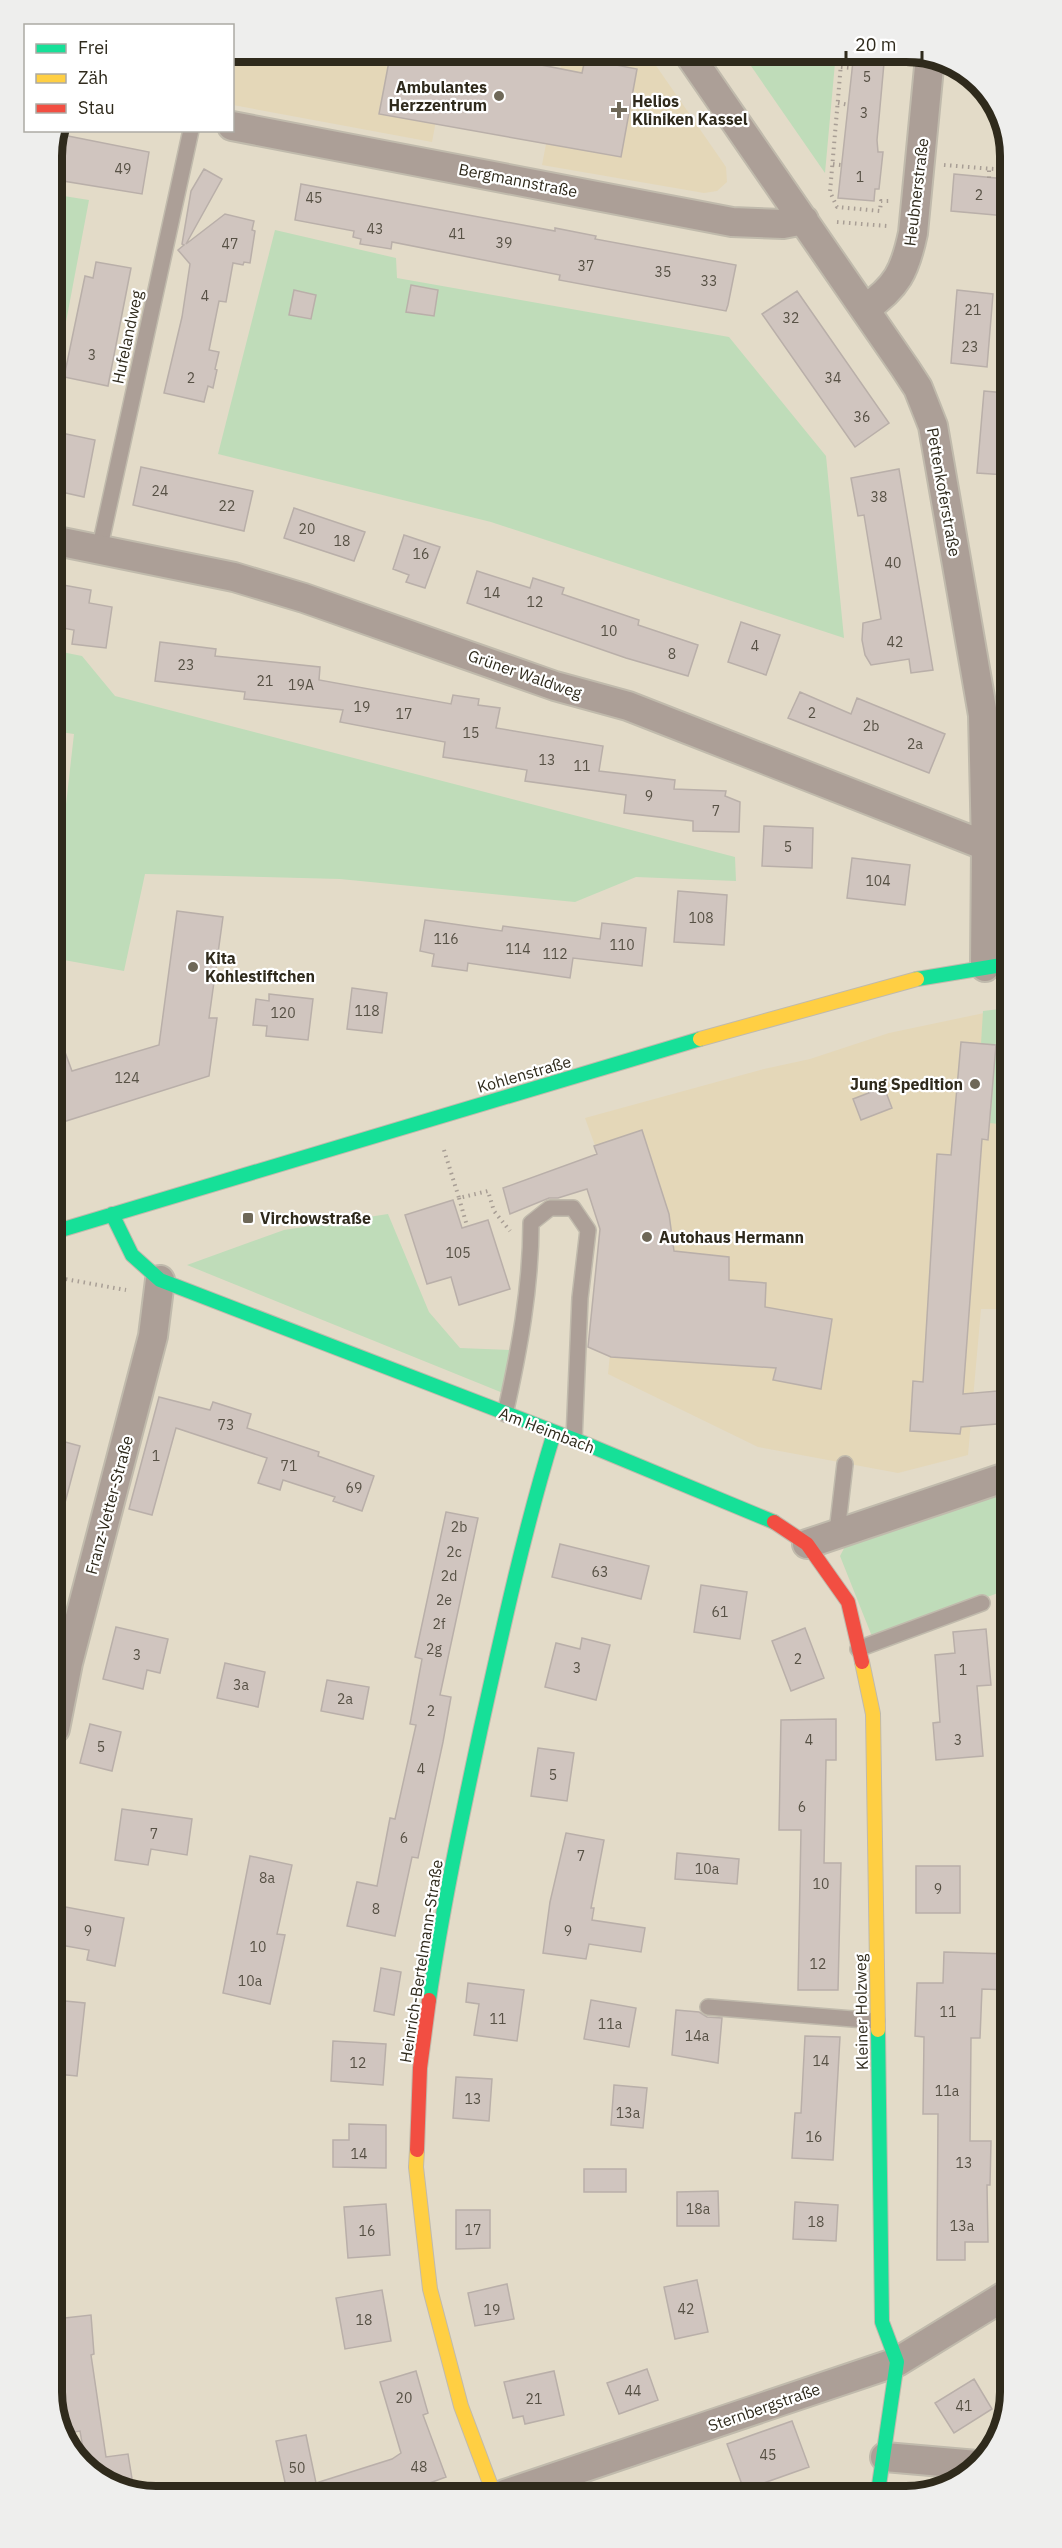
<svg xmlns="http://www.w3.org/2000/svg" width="1062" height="2548" font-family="'IBM Plex Sans',sans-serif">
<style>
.built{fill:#e4d7b8}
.green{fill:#bfdcb9}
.building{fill:#d0c5bf;stroke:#b9afa9;stroke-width:1.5}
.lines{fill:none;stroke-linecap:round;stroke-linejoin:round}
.lane-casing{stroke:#c0baac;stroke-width:18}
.street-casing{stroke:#c0baac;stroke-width:32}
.fast-casing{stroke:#c0baac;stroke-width:16}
.slow-casing{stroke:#c0baac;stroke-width:16}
.jam-casing{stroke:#c0baac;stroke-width:16}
.path{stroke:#a89e95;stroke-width:4;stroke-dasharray:1.5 4.5;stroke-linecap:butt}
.lane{stroke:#ac9f97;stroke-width:15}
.street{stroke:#ac9f97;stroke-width:28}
.fast{stroke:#16e098;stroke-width:14}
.slow{stroke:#ffcf43;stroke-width:14}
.jam{stroke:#f24e42;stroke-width:14}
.poi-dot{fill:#6e6858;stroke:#fff;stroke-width:2}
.labels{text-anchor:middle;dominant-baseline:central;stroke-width:4.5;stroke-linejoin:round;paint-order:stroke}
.number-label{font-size:14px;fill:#575145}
.poi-label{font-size:16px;font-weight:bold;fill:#2f2a1c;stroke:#fff;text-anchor:start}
.street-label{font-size:16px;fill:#2f2a1c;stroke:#fff}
.rim{fill:none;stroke:#2f2a1c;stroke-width:8}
</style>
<rect width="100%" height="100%" fill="#e3dbc8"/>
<!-- built -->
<path class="built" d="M648 54 726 167 727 182 717 191 704 193 542 165 563 55Z
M448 56 432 142 233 105 232 58Z
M1008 1008V1309H981L968 1455 898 1473 758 1447 608 1374 623 1223 585 1118 764 1069 810 1059 889 1033Z"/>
<!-- green -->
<path class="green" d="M836 52 825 173 742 53Z
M51 194 89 200 52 396Z
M275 230 396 258 397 278 729 337 826 456 844 638 491 522 218 454Z
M52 650 82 656 115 696 735 857 736 881 636 877 575 902 340 879 145 874 124 971 53 958V919L74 734 53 731Z
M1008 1008 998 1124 990 1123 996 1045 981 1044 983 1011Z
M388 1214 429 1312 460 1348 510 1350 503 1393 187 1265 284 1230Z
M1009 1486V1589L873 1639 840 1556 849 1539Z"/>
<!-- building -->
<path class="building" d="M854 52H885L877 140 878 152H883L879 189H875L874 201 838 198Z
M491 55 582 73 585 59 637 69 621 157 379 114 390 56Z
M58 134 149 152 142 194 51 179V149Z
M204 169 222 179 186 244 225 214 254 221 252 230 255 231 250 263 244 262 243 265 233 263 226 302 219 301 209 350 219 352 215 369 217 370 213 388 208 386 204 402 164 393 182 317 190 264 178 250 184 245 182 244 191 191Z
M954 174 1006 179V216L951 211Z
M301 184 555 231V228L596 236 595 239 736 265 728 305 726 311 559 280 560 275 392 242 391 249 360 244 361 239 353 237 354 231 295 220Z
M96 262 131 268 108 386 64 377 85 276 93 278Z
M411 285 438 290 434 316 406 312Z
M294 290 316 295 311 319 289 315Z
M957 290 993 294 987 367 951 363Z
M797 291 889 423 855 447 762 314Z
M984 391 1006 393V475L977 473Z
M52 431 95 440 84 497 52 490Z
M141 467 253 491 244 531 133 505Z
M899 469 933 670 911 673 909 659 871 665 865 655 862 640 863 623 881 619 864 515 858 516 851 478Z
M294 508 365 532 354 561 284 538Z
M404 535 440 547 425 588 406 582 409 575 393 569Z
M477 571 530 588 533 578 564 588 562 594 639 620 638 625 698 645 688 676 626 658 467 603Z
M52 583 91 590 89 603 112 607 106 648 72 644 74 630 52 626Z
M741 622 780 635 766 675 728 662Z
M160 642 216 649 215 656 320 667 319 680 451 704 453 695 479 699 478 705 500 708 496 728 603 746 599 771 675 780 674 789 726 791 725 796 740 802 739 832 693 831V821L624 813 626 795 525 781 527 770 443 757 445 742 340 722 343 710 244 699 245 692 155 681Z
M800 692 851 714 857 698 945 734 929 773 788 718Z
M764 826 813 828 812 868 762 866Z
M852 858 910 865 905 905 847 898Z
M678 891 727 895 724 945 674 942Z
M177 911 223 917 209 1018H217L209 1076 63 1122 53 1096V1026L55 1025 72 1071 159 1045Z
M425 920 502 931 503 926 600 939 602 923 646 928 642 966 573 958 570 978 468 963 467 971 432 966 434 954 420 951Z
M352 988 387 993 382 1033 347 1029Z
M269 994 313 999 308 1040 266 1036 267 1026 253 1025 256 999 269 1001Z
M961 1042 996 1045 988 1140 982 1139 963 1394 1009 1390V1423L961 1427 960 1434 910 1431 913 1381 923 1382 937 1154 951 1155Z
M884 1087 892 1108 861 1120 853 1099Z
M642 1130 669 1214 674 1251 729 1257V1280L766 1283 765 1307 832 1319 821 1389 773 1380 776 1368 611 1357 588 1347 600 1229 587 1189 558 1198H549L510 1214 503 1188 597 1154 594 1146Z
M453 1200 462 1228 488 1220 510 1289 459 1305 451 1277 427 1284 405 1215Z
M159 1397 210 1410 213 1402 251 1414 247 1428 319 1452 318 1456 374 1476 362 1511 333 1501 335 1497 283 1480 280 1490 258 1483 267 1458 176 1428 152 1515 129 1509Z
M58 1440 80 1446 61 1518 54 1517V1455Z
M446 1512 478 1518 440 1695 451 1697 443 1742 418 1858 412 1857 395 1936 347 1926 357 1882 377 1886 390 1818 395 1819 416 1725 410 1724 422 1659 415 1657Z
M560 1544 649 1566 641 1599 552 1577Z
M701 1585 747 1592 740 1639 694 1632Z
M116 1627 168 1639 160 1673 147 1670 143 1689 103 1679Z
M805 1628 824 1678 791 1691 772 1641Z
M986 1629 991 1685 977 1686 983 1756 936 1760 933 1723 940 1722 935 1655 955 1653 953 1632Z
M582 1638 610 1645 596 1700 545 1687 556 1643 580 1649Z
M225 1663 265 1672 258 1707 217 1698Z
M327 1680 369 1687 363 1719 321 1711Z
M836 1719V1760H826L824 1863H841L838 1990H798L801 1830H779L781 1720Z
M90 1724 121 1732 112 1771 80 1763Z
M538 1748 574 1753 567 1801 531 1796Z
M122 1809 192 1819 187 1855 151 1849 148 1865 115 1860Z
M566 1833 604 1840 591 1908H594L592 1920 645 1928 641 1952 589 1944 586 1959 543 1953 550 1902Z
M677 1853 739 1859 737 1884 675 1879Z
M250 1856 292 1865 277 1934 285 1935 270 2004 223 1993Z
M916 1866H960V1913H916Z
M55 1905 124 1918 115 1966 87 1960 89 1950 55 1944Z
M944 1952 1010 1954V1990L982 1989 980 2038H971L970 2141H991L990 2185H987L988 2242H965V2260H937L938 2114H923L924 2037 915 2036 917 1983H943Z
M381 1968 401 1972 394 2015 374 2011Z
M468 1983 524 1990 517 2041 474 2035 479 2004 466 2002Z
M55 2000 85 2003 77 2076 56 2074Z
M591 2000 636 2008 629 2047 584 2039Z
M676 2010 699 2012 707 2017 722 2018 718 2063 672 2055Z
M805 2036 840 2037 833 2160 792 2158 795 2113H801Z
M333 2041 386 2044 383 2085 331 2081Z
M456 2077 492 2079 489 2121 453 2118Z
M614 2085 647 2088 643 2128 611 2125Z
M349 2124 386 2125V2168L333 2167V2140H349Z
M584 2169H626V2192H584Z
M718 2191 719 2226H677V2192Z
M795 2202 838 2205 836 2241 793 2239Z
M386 2204 390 2255 348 2258 344 2207Z
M456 2210H490V2248L456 2249Z
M697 2280 708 2332 675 2339 664 2287Z
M507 2284 514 2319 475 2326 468 2293Z
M382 2290 391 2341 345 2349 336 2298Z
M91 2315 94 2354 91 2355 106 2457 128 2454 134 2491 92 2475 81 2461 85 2460 80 2431 63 2434 56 2384V2319Z
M647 2369 658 2400 619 2414 607 2383Z
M416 2371 428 2413 423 2415 446 2477 397 2495 288 2496 276 2441 306 2435 316 2483 392 2459 401 2453 380 2382Z
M554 2371 564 2415 525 2424 523 2416 513 2418 504 2382Z
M974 2379 992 2409 954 2433 935 2403Z
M792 2421 809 2467 744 2490 727 2444Z"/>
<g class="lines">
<defs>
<path id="lane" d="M99 551 191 130
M505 1414C519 1352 531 1287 531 1223L550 1208H573L588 1230 580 1298 574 1440
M837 1532 845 1464
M858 1649 982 1603
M708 2007 877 2021"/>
<path id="street" d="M688 53 905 368 918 388 933 426 983 715 986 846 985 967
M232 126 732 222 783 224 804 220
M865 309C897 287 905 271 913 233L930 57
M52 540 234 577 304 598 555 686 628 706 986 846
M807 1544 1009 1476
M55 1729 68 1663 153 1336 160 1280
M885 2457 977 2465
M505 2494 897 2362 1011 2292"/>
<path id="fast" d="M917 979 1008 964
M112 1214 132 1255 160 1280 586 1444 774 1522
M54 1232 700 1039
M429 2000C442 1910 461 1821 480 1732 502 1632 524 1531 554 1433
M878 2030 882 2322 897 2362 878 2492"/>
<path id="slow" d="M700 1039 917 979
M862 1662 873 1714 878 2030
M417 2150 416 2167 430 2289 461 2406 494 2494"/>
<path id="jam" d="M774 1522 807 1544 848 1602 862 1662
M417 2150 420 2068 429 2000"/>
</defs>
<!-- lane casing -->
<use href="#lane" class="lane-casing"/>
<!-- street casing -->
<use href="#street" class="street-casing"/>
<!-- fast casing -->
<use href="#fast" class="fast-casing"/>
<!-- slow casing -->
<use href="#slow" class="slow-casing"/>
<!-- jam casing -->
<use href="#jam" class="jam-casing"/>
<!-- path -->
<path class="path" d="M842 52 830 192 837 207 880 211 881 201H889
M841 67 852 68
M838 103 849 105
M833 164 841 165
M944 165 1006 170
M989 178V169
M837 222 887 226
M444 1150 459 1198 488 1191 494 1211 510 1231
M459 1198 467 1226
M54 1277 126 1290"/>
<!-- lane -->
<use href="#lane" class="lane"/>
<!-- street -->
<use href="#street" class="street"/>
<!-- fast -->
<use href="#fast" class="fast"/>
<!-- slow -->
<use href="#slow" class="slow"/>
<!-- jam -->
<use href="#jam" class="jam"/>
</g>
<!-- markers -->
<g class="poi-dot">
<circle cx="499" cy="96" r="6"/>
<path d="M616 101h6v6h6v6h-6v6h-6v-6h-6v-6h6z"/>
<circle cx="193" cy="967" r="6"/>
<circle cx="975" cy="1084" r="6"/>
<rect x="242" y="1212" width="12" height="12" rx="3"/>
<circle cx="647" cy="1237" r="6"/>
</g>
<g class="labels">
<!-- number labels -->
<g class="number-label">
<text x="867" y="77">5</text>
<text x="864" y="113">3</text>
<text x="123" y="169">49</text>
<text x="860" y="177">1</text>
<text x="979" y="195">2</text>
<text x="314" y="198">45</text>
<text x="375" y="229">43</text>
<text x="457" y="234">41</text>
<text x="504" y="243">39</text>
<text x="230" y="244">47</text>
<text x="586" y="266">37</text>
<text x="663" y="272">35</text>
<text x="709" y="281">33</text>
<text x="205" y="296">4</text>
<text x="973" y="310">21</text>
<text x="791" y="318">32</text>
<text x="970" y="347">23</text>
<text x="92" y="355">3</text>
<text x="191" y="378">2</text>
<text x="833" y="378">34</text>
<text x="862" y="417">36</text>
<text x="160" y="491">24</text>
<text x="879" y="497">38</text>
<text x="227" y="506">22</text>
<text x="307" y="529">20</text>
<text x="342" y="541">18</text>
<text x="421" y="554">16</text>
<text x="893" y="563">40</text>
<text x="492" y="593">14</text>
<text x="535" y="602">12</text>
<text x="609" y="631">10</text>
<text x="895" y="642">42</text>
<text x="755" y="646">4</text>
<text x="672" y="654">8</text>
<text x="186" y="665">23</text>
<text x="265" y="681">21</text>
<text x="301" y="685">19A</text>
<text x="362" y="707">19</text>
<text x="812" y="713">2</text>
<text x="404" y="714">17</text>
<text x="871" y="726">2b</text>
<text x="471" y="733">15</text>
<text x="915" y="744">2a</text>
<text x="547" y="760">13</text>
<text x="582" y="766">11</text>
<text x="649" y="796">9</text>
<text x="716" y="811">7</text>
<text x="788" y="847">5</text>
<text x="878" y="881">104</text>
<text x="701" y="918">108</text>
<text x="446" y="939">116</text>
<text x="622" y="945">110</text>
<text x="518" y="949">114</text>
<text x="555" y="954">112</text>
<text x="367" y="1011">118</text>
<text x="283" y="1013">120</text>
<text x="127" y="1078">124</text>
<text x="458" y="1253">105</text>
<text x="226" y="1425">73</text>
<text x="156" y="1456">1</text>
<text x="289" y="1466">71</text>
<text x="354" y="1488">69</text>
<text x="459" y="1527">2b</text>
<text x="454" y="1552">2c</text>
<text x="600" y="1572">63</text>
<text x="449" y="1576">2d</text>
<text x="444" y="1600">2e</text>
<text x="720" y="1612">61</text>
<text x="439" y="1624">2f</text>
<text x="434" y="1649">2g</text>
<text x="137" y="1655">3</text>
<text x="798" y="1659">2</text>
<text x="577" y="1668">3</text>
<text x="963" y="1670">1</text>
<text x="241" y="1685">3a</text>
<text x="345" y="1699">2a</text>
<text x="431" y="1711">2</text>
<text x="809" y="1740">4</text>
<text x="958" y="1740">3</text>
<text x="101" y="1747">5</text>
<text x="421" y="1769">4</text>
<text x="553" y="1775">5</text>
<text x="802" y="1807">6</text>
<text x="154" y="1834">7</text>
<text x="404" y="1838">6</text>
<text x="581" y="1856">7</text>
<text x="707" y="1869">10a</text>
<text x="267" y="1878">8a</text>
<text x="821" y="1884">10</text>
<text x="938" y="1889">9</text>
<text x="376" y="1909">8</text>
<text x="88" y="1931">9</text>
<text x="568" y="1931">9</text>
<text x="258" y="1947">10</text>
<text x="818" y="1964">12</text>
<text x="250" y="1981">10a</text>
<text x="948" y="2012">11</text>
<text x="498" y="2019">11</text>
<text x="610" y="2024">11a</text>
<text x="697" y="2036">14a</text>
<text x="821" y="2061">14</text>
<text x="358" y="2063">12</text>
<text x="947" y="2091">11a</text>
<text x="473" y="2099">13</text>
<text x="628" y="2113">13a</text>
<text x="814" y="2137">16</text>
<text x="359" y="2154">14</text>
<text x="964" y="2163">13</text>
<text x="698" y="2209">18a</text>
<text x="816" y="2222">18</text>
<text x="962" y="2226">13a</text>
<text x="473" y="2230">17</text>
<text x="367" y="2231">16</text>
<text x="686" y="2309">42</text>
<text x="492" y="2310">19</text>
<text x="364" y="2320">18</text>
<text x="633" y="2391">44</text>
<text x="404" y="2398">20</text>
<text x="534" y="2399">21</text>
<text x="964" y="2406">41</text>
<text x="768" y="2455">45</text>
<text x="419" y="2467">48</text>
<text x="297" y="2468">50</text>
</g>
<!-- poi labels -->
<g class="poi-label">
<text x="487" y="87" text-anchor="end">Ambulantes<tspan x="487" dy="18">Herzzentrum</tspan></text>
<text x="632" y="101">Helios<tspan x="632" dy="18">Kliniken Kassel</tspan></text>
<text x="205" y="958">Kita<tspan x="205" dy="18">Kohlestiftchen</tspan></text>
<text x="963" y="1084" text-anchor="end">Jung Spedition</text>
<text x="260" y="1218">Virchowstraße</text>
<text x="659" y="1237">Autohaus Hermann</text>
</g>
<!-- street labels -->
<g class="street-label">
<text transform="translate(518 180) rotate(11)">Bergmannstraße</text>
<text transform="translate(916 192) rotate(-83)">Heubnerstraße</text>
<text transform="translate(127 337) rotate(-78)">Hufelandweg</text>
<text transform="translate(944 492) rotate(80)">Pettenkoferstraße</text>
<text transform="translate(525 674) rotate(19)">Grüner Waldweg</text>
<text transform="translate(524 1074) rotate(-16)">Kohlenstraße</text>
<text transform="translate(547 1430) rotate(21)">Am Heimbach</text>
<text transform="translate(109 1505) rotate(-75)">Franz-Vetter-Straße</text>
<text transform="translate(421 1961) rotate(-81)">Heinrich-Bertelmann-Straße</text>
<text transform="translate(861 2012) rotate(-91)">Kleiner Holzweg</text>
<text transform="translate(764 2407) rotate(-19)">Sternbergstraße</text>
</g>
</g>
<!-- crop -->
<path d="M0 0H1062V2548H0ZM156 62H906A94 94 0 0 1 1000 156V2392A94 94 0 0 1 906 2486H156A94 94 0 0 1 62 2392V156A94 94 0 0 1 156 62Z" fill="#eeeeed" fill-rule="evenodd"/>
<path class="rim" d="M156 62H906A94 94 0 0 1 1000 156V2392A94 94 0 0 1 906 2486H156A94 94 0 0 1 62 2392V156A94 94 0 0 1 156 62Z"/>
<!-- legend -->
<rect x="24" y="24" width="210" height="108" fill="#ffffff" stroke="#acaaa4" stroke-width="1.5"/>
<rect x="36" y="44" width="30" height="9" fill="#16e098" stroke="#acaaa4" stroke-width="1.5"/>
<text x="78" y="54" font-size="18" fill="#2f2a1c">Frei</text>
<rect x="36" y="74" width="30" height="9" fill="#ffcf43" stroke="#acaaa4" stroke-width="1.5"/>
<text x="78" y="84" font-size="18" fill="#2f2a1c">Zäh</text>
<rect x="36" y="104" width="30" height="9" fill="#f24e42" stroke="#acaaa4" stroke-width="1.5"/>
<text x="78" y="114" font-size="18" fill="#2f2a1c">Stau</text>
<!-- scale -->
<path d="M846 51v9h76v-9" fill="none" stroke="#2f2a1c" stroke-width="3"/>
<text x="855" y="51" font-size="18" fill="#2f2a1c" stroke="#ffffff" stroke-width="4.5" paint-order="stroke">20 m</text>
</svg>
